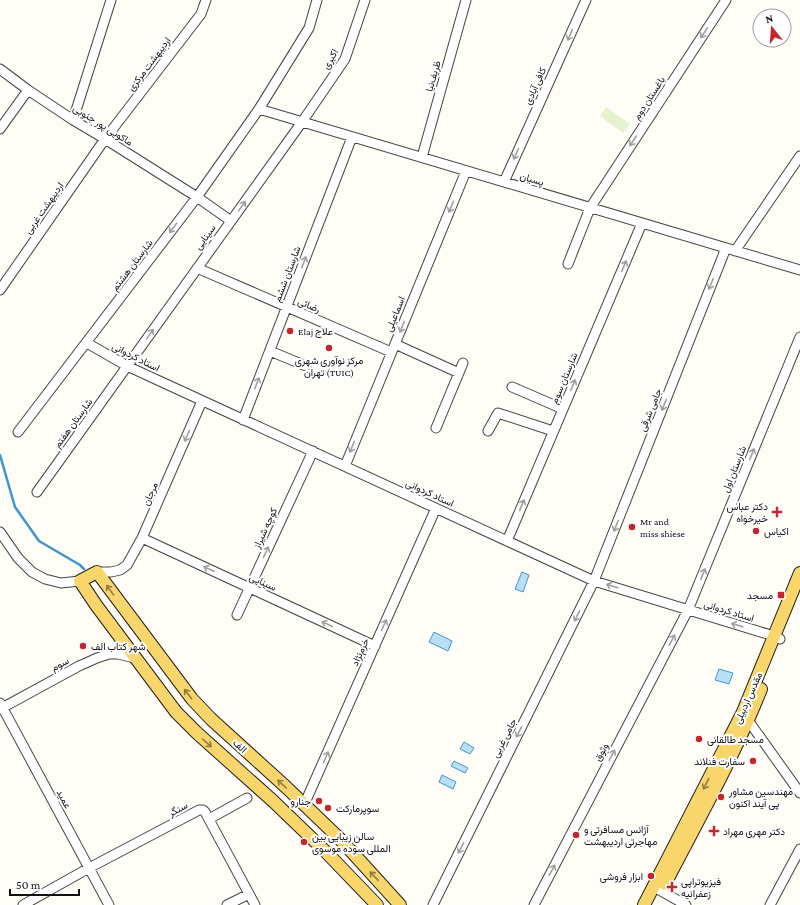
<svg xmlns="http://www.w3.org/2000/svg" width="800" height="905" font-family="'Crimson Pro',Vazirmatn,serif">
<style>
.pitch{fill:#e6f2cf}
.water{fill:#b9e0f7;stroke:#3f96cf}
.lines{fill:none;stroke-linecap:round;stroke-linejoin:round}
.stream{stroke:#3f96cf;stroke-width:2.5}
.minor-casing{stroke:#444;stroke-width:11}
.major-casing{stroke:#222;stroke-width:14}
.minor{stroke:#fff;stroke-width:9}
.major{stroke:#f9d66b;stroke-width:12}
.oneway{stroke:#a0a0a0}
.oneway2{stroke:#917d42}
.poi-dot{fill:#c4262e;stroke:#fff;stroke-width:1.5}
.labels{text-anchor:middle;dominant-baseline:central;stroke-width:4;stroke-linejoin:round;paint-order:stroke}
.street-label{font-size:10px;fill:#111;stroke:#fff}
.poi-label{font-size:10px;fill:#111;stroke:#fff;text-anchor:start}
</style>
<rect width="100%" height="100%" fill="#fffdf5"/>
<!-- pitch -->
<path class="pitch" d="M606 107 630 124 623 133 600 116Z"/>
<!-- water -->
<path class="water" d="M522 572 529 575 523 592 515 589Z
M434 632 452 641 448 651 429 642Z
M719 669 733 673 729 684 715 680Z
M464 742 474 748 470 754 460 749Z
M454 761 468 768 465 773 451 766Z
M442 775 456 782 453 789 439 782Z"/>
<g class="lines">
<!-- stream -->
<path class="stream" d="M0 455 15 507 39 541 80 565 84 569"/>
<defs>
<path id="minor" d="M0 69 28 90 73 120 105 139 197 197 231 221
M259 109 800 270
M73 120 111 0
M0 129 28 90
M422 157 466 0
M504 182 586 0
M735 251 800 156
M568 264 590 208 726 0
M197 268 391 352
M0 290 105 139 201 14 206 0
M87 343 127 366 594 581 774 636 780 639
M395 344 459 373
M270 351 306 366
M512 387 563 409
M243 420 352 137
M436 428 463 363
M488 431 498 413 553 431
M18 432 197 197 259 109 309 28 317 0
M345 466 466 171
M37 492 302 122 345 59 365 0
M0 532 18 558 32 572 45 579 61 583 80 581
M142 538 375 646
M507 541 642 223
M97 572H111L120 570 127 565 142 538 202 401
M237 615 313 451
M0 703 109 905
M0 709 79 666 97 658 109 654H118L135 658
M745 716 800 793
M304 805 436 508
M209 819 247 798
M654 887 686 905
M23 905 89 868 199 810H203L205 812 255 905
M227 905 249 894
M433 905 594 581 726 248
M534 905 688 610 800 337
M770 905 800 849"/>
<path id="major" d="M665 884C698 820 734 757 761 689
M377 905 327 853 273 801 197 733 176 712 96 605 80 581 97 572 192 699 211 719 286 787 341 840 400 905
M644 905 743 712 800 573"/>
</defs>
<!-- minor casing -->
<use href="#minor" class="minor-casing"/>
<!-- major casing -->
<use href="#major" class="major-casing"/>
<!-- minor -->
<use href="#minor" class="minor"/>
<!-- major -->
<use href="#major" class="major"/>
</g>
<!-- one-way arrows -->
<defs><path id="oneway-shaft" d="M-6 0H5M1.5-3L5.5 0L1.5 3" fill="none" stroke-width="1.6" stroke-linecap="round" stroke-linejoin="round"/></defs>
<g class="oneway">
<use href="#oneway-shaft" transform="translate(704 33) rotate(123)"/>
<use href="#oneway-shaft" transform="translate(570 35) rotate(114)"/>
<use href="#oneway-shaft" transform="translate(633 141) rotate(123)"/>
<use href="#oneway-shaft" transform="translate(516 154) rotate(114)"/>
<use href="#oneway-shaft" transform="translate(242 206) rotate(-54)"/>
<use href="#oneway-shaft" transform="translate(451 207) rotate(112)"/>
<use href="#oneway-shaft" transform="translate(173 228) rotate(127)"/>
<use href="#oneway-shaft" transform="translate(304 262) rotate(-69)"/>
<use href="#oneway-shaft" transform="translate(624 266) rotate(-67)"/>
<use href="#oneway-shaft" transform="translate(711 284) rotate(112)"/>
<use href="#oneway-shaft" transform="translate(402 327) rotate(112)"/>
<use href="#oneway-shaft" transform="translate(150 334) rotate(-54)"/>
<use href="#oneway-shaft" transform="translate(257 383) rotate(-69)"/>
<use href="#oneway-shaft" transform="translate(573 385) rotate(-67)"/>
<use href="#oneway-shaft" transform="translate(664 405) rotate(112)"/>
<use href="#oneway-shaft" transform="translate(187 436) rotate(114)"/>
<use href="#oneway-shaft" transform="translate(352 447) rotate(112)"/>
<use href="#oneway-shaft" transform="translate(752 454) rotate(-68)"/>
<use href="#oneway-shaft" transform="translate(522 505) rotate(-67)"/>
<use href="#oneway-shaft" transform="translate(616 526) rotate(112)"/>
<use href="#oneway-shaft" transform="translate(266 552) rotate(-65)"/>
<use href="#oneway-shaft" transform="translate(209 569) rotate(-155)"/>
<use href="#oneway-shaft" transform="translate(703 574) rotate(-68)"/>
<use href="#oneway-shaft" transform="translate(612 586) rotate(-163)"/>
<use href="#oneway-shaft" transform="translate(577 616) rotate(117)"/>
<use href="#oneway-shaft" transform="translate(327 624) rotate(-155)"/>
<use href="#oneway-shaft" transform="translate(384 625) rotate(-66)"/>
<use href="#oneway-shaft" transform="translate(737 625) rotate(-163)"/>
<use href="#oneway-shaft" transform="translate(672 640) rotate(-62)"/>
<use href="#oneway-shaft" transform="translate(519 732) rotate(117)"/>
<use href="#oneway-shaft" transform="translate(612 755) rotate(-62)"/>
<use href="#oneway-shaft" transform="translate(326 757) rotate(-66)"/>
<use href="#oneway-shaft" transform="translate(461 848) rotate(117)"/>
<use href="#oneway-shaft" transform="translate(552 870) rotate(-62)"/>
</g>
<g class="oneway2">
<use href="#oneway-shaft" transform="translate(110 590) rotate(-126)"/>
<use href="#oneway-shaft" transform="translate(188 694) rotate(-127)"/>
<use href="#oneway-shaft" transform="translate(207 743) rotate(42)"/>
<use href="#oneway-shaft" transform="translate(282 784) rotate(-137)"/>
<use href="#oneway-shaft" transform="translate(706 784) rotate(117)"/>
<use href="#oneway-shaft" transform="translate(374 876) rotate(-133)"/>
</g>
<!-- markers -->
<g class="poi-dot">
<circle cx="290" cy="331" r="4"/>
<circle cx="329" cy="348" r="4"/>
<path d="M775 506h4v4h4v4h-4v4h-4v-4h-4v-4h4z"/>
<circle cx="632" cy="527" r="4"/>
<circle cx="756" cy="531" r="4"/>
<rect x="777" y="591" width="8" height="8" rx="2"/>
<circle cx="83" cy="646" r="4"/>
<circle cx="699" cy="739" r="4"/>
<circle cx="753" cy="761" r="4"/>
<circle cx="721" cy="797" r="4"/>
<circle cx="319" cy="801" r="4"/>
<circle cx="328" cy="808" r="4"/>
<path d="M712 825h4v4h4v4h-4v4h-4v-4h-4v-4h4z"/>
<circle cx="576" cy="835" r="4"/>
<circle cx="304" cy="842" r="4"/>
<circle cx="651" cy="876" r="4"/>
<path d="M670 881h4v4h4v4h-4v4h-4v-4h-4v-4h4z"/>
</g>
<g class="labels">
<!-- street labels -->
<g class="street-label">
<text transform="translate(330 59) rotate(-60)">اکبری</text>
<text transform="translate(149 64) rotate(-53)">اردیبهشت مرکزی</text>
<text transform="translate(433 76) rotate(-74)">ظریف‌نیا</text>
<text transform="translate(535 86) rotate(-66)">کافی آبادی</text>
<text transform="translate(649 98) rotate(-57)">باغستان دوم</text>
<text transform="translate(103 125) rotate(32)">ماکویی‌ پور جنوبی</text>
<text transform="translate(532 179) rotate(17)">پسیان</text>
<text transform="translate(44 208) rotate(-55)">اردیبهشت غربی</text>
<text transform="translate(205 237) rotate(-54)">سینایی</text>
<text transform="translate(132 265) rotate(-53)">شارستان هشتم</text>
<text transform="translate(287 274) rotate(-69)">شارستان ششم</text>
<text transform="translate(309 305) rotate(23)">رضائی</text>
<text transform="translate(395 314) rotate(-68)">اسماعیلی</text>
<text transform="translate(136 357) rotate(27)">استاد کردوانی</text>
<text transform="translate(564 378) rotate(-67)">شارستان سوم</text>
<text transform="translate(650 410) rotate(-68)">جامی شرقی</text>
<text transform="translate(73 423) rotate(-54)">شارستان هفتم</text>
<text transform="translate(734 469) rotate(-68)">شارستان اول</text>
<text transform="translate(430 493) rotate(25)">استاد کردوانی</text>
<text transform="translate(150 494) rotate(-66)">مرجان</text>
<text transform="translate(265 528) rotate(-65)">کوچه شیراز</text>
<text transform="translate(263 582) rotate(25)">سینایی</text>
<text transform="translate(729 611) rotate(17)">استاد کردوانی</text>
<text transform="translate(360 652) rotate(-66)">خرم‌نژاد</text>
<text transform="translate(60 664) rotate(-28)">سوم</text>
<text transform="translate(748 698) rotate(-66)">مقدس اردبیلی</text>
<text transform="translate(504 738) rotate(-63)">جامی غربی</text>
<text transform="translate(240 746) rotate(43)">الف</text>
<text transform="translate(601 752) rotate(-62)">وثوق</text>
<text transform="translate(64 799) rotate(62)">عمید</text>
<text transform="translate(178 809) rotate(-28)">سنگر</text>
</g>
<!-- poi labels -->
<g class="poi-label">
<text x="298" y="331">Elaj علاج</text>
<text x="329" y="360" text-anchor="middle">مرکز نوآوری شهری<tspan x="329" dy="12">تهران (TUIC)</tspan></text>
<text x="768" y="506" text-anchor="end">دکتر عباس<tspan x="768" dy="12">خیرخواه</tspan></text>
<text x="640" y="521">Mr and<tspan x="640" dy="12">miss shiese</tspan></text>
<text x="764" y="531">اکیاس</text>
<text x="773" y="595" text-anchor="end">مسجد</text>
<text x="91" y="646">شهر کتاب الف</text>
<text x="707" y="739">مسجد طالقانی</text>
<text x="745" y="761" text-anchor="end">سفارت فنلاند</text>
<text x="729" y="791">مهندسین مشاور<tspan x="729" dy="12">پی آیند اکنون</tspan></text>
<text x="311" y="801" text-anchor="end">جنارو</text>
<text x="336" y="808">سوپرمارکت</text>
<text x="584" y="829">آژانس مسافرتی و<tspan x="584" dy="12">مهاجرتی اردیبهشت</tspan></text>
<text x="723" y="831">دکتر مهری مهراد</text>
<text x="312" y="836">سالن زیبایی بین<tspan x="312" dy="12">المللی سوده موسوی</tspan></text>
<text x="643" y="876" text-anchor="end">ابزار فروشی</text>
<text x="681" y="881">فیزیوتراپی<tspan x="681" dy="12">زعفرانیه</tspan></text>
</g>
</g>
<!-- north arrow -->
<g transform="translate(772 28) rotate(343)"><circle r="19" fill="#ffffff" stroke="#a0a0a0"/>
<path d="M0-3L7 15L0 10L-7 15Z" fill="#c4262e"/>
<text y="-6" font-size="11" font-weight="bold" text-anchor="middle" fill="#111111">N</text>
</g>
<!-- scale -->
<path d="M10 889v6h69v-6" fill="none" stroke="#111111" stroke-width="2"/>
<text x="16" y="889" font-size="12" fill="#111111" stroke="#ffffff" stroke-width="3" paint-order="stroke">50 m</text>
</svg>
